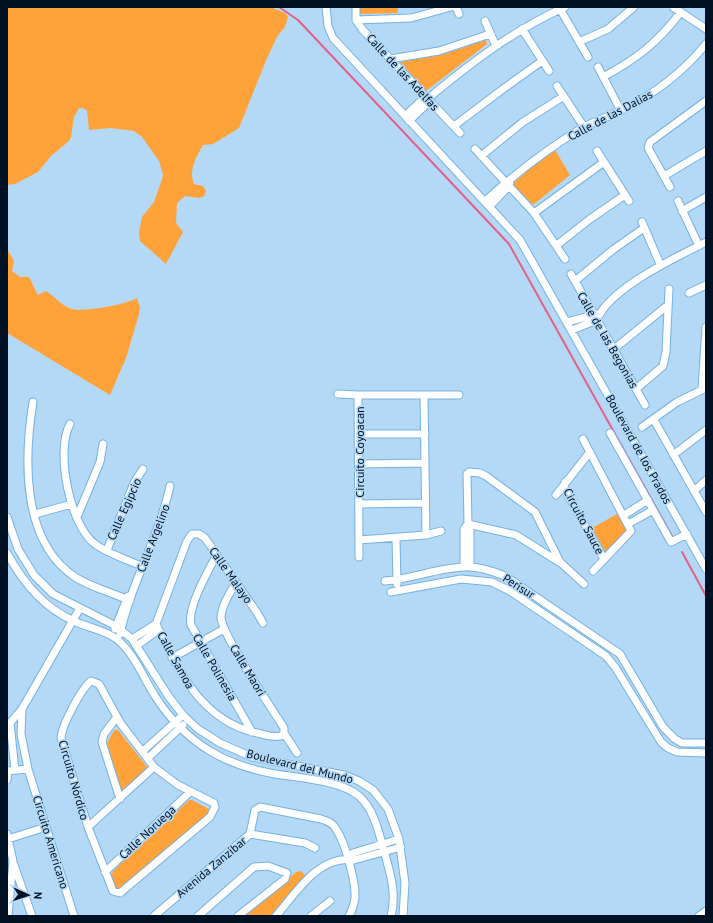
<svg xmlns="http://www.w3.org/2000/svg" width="713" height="923" font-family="'PT Sans',sans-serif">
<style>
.green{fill:#ffa23a}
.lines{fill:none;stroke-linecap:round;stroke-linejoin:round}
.stream{stroke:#e36187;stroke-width:2}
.minor-casing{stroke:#73b1e3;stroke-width:9}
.minor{stroke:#fff;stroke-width:7}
.labels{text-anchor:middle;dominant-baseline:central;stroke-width:3.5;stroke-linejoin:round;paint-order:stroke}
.street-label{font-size:12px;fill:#001123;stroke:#b4d9f7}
</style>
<rect width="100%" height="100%" fill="#b4d9f7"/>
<!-- green -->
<path class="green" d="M7 7H270L285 13 288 17 285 27 278 35 267 58 239 128 213 144 203 145C197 156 188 170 194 184L203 186 206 191 204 196 199 198 185 196 177 203 176 223 183 232 166 264 140 241 139 232 142 217 154 202 162 179 163 175 159 161 142 137 134 131 110 128 89 130 87 111 83 108H79L74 117 71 137 69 141 51 156 38 172 15 184 7 185Z
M358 7H398V13L359 14Z
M486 40 487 44 426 91 400 62 444 54Z
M555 150 570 175 533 205 512 184 534 165Z
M7 249 14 261 12 271 20 277H29L38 295 46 291C54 296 63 307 72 309 84 312 125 305 137 298L140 308 138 318 126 358 110 395 7 333Z
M617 514 628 530 605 552 592 528Z
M114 730H118L147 767V770L123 791 120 790 106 745Z
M189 800H192L209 809 210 814 122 890 114 889 111 875 114 870Z
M301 871 305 875 270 916H245L296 872Z"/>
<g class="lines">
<!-- stream -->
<path class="stream" d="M279 7 298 20 509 244 672 536
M682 552 706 596"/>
<defs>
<path id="minor" d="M326 7 328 26 333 38 520 240 706 569
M356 7V20L362 29 460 133
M456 7 459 14
M673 7 706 29
M560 9 588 57
M356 20 411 18 451 7
M485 21 496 46
M522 29 549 71
M579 42 608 29 634 7
M390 59 439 51 490 34
M598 67 621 111
M603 77C638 58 656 44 681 12
M557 86 584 127
M405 116 425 97 431 96C473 61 516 29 565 7
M409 121 430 101V98
M454 126 503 89 542 61
M475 149 534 213 565 259
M597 151 629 201
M481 156 523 122 564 96
M664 176 706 151
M670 187 648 148 650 142 706 101
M485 201C515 174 547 149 582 128 595 121 610 116 624 109 656 93 683 72 706 44
M678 201 699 246
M490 206 509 186 510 181
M682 211 706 197
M534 213 604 162
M642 222 660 264
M557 245 590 219 625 195
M571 274 645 405
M575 281 614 249 644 228
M689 293 706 285
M567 322 597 314
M572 330 597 320C609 288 677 257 706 242
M614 349 668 305
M636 389 663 366 666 352 669 289
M702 389 706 327
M338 394 358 395
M358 395H424L426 535 359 540Z
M424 395H459
M33 402C24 458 21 541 75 577 92 588 112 592 130 601
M654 420 706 512
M70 424C55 451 70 526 95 544 108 554 129 560 143 567
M642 427 677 402 706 388
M610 433 671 542 687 534
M359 434H425
M583 439 631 531 593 571
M673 455 706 430
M359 464 425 463
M565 482 564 488 604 559
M694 491 706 480
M556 495 590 452
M359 504 425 503
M35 514 72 504
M624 515 648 500
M7 517 18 549 34 575 53 594 116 626 132 639 169 697 183 715 198 729 220 743 252 757 344 775 359 781 373 790 388 809 399 839 405 883 403 916
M77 517 100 462 103 444
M468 524 516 535 559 562
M628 524 653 510
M426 535 441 531
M396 539 397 584
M359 540V557
M107 550 134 483 143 469
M7 553C22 581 44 608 74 621 88 628 106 630 118 640 135 655 143 677 155 696 169 718 187 737 210 751 230 763 252 770 275 774 299 778 340 780 359 796 374 809 379 833 384 851 390 872 397 894 391 916
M216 556C208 572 187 607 191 625L252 732
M464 567V529L468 524
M470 567V529L468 524 467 474 469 472 480 473 486 476 535 512 560 562 584 584
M385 581C412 579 437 568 464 567 478 566 493 571 505 576L620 654 663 727 675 739 682 743H706
M236 583C230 592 222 605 221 617 221 634 272 709 284 728V733L297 753
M391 592 461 579 492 582 510 591 606 656 615 667 661 742 668 748 677 752 706 753
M263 623 256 611 205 538 199 534H192L187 541 156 624C178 670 201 721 257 733 265 735 274 738 281 736L284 733
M115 629 128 596
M120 634C131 583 159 537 170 486
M132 639 156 624
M138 645 158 630
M172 658 224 629
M91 681 99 684 121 724 154 767 178 785 214 803 215 807 210 817 120 893 113 891 88 827 61 738C62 725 81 689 91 681Z
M22 709 21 734 28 769 74 916
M117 717 104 734 102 742 120 799
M10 723 22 709 80 608
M10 723 15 770
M143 751 183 715
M148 758 183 725
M7 771 28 769
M7 780 8 771
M88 827 154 767
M7 834 13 861 8 916
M250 834 305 843 315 848
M8 839 46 827
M347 859 353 853 399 839
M14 865 32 916
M105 872 190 792
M154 916 250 834 255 810 260 807 321 819C327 821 333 823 336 829 345 842 356 882 355 898 354 904 352 911 349 916
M198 916 254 867 268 866 287 873 285 879 238 916
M276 916C296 893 319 854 354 860L401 847
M311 916 330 901
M699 916 706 911"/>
</defs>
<!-- minor casing -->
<use href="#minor" class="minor-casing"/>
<!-- minor -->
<use href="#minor" class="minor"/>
</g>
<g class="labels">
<!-- street labels -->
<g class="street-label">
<text transform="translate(403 72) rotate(47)">Calle de las Adelfas</text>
<text transform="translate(610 115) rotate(-28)">Calle de las Dalias</text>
<text transform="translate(608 340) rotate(60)">Calle de las Begonias</text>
<text transform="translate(639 449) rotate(61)">Boulevard de los Prados</text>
<text transform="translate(359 452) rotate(-90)">Circuito Coyoacan</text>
<text transform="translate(124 509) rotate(-66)">Calle Egipcio</text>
<text transform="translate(584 521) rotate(62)">Circuito Sauce</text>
<text transform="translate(153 538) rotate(-69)">Calle Argelino</text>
<text transform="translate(231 575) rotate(55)">Calle Malayo</text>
<text transform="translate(519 586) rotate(32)">Perisur</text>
<text transform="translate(176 660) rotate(61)">Calle Samoa</text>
<text transform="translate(215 667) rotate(60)">Calle Polinesia</text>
<text transform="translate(248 670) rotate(59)">Calle Maori</text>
<text transform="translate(300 766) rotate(14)">Boulevard del Mundo</text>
<text transform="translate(74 780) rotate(74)">Circuito Nórdico</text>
<text transform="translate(147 832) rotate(-43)">Calle Noruega</text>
<text transform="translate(51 842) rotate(73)">Circuito Americano</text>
<text transform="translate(211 867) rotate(-40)">Avenida Zanzibar</text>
</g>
</g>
<!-- border -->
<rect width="713" height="923" fill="none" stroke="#001123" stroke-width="16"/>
<!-- north arrow -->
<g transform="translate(28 895) rotate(93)" stroke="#b4d9f7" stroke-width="3" paint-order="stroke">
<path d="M0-3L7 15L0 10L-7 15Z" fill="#001123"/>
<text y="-6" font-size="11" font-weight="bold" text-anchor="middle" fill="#001123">N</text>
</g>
</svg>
